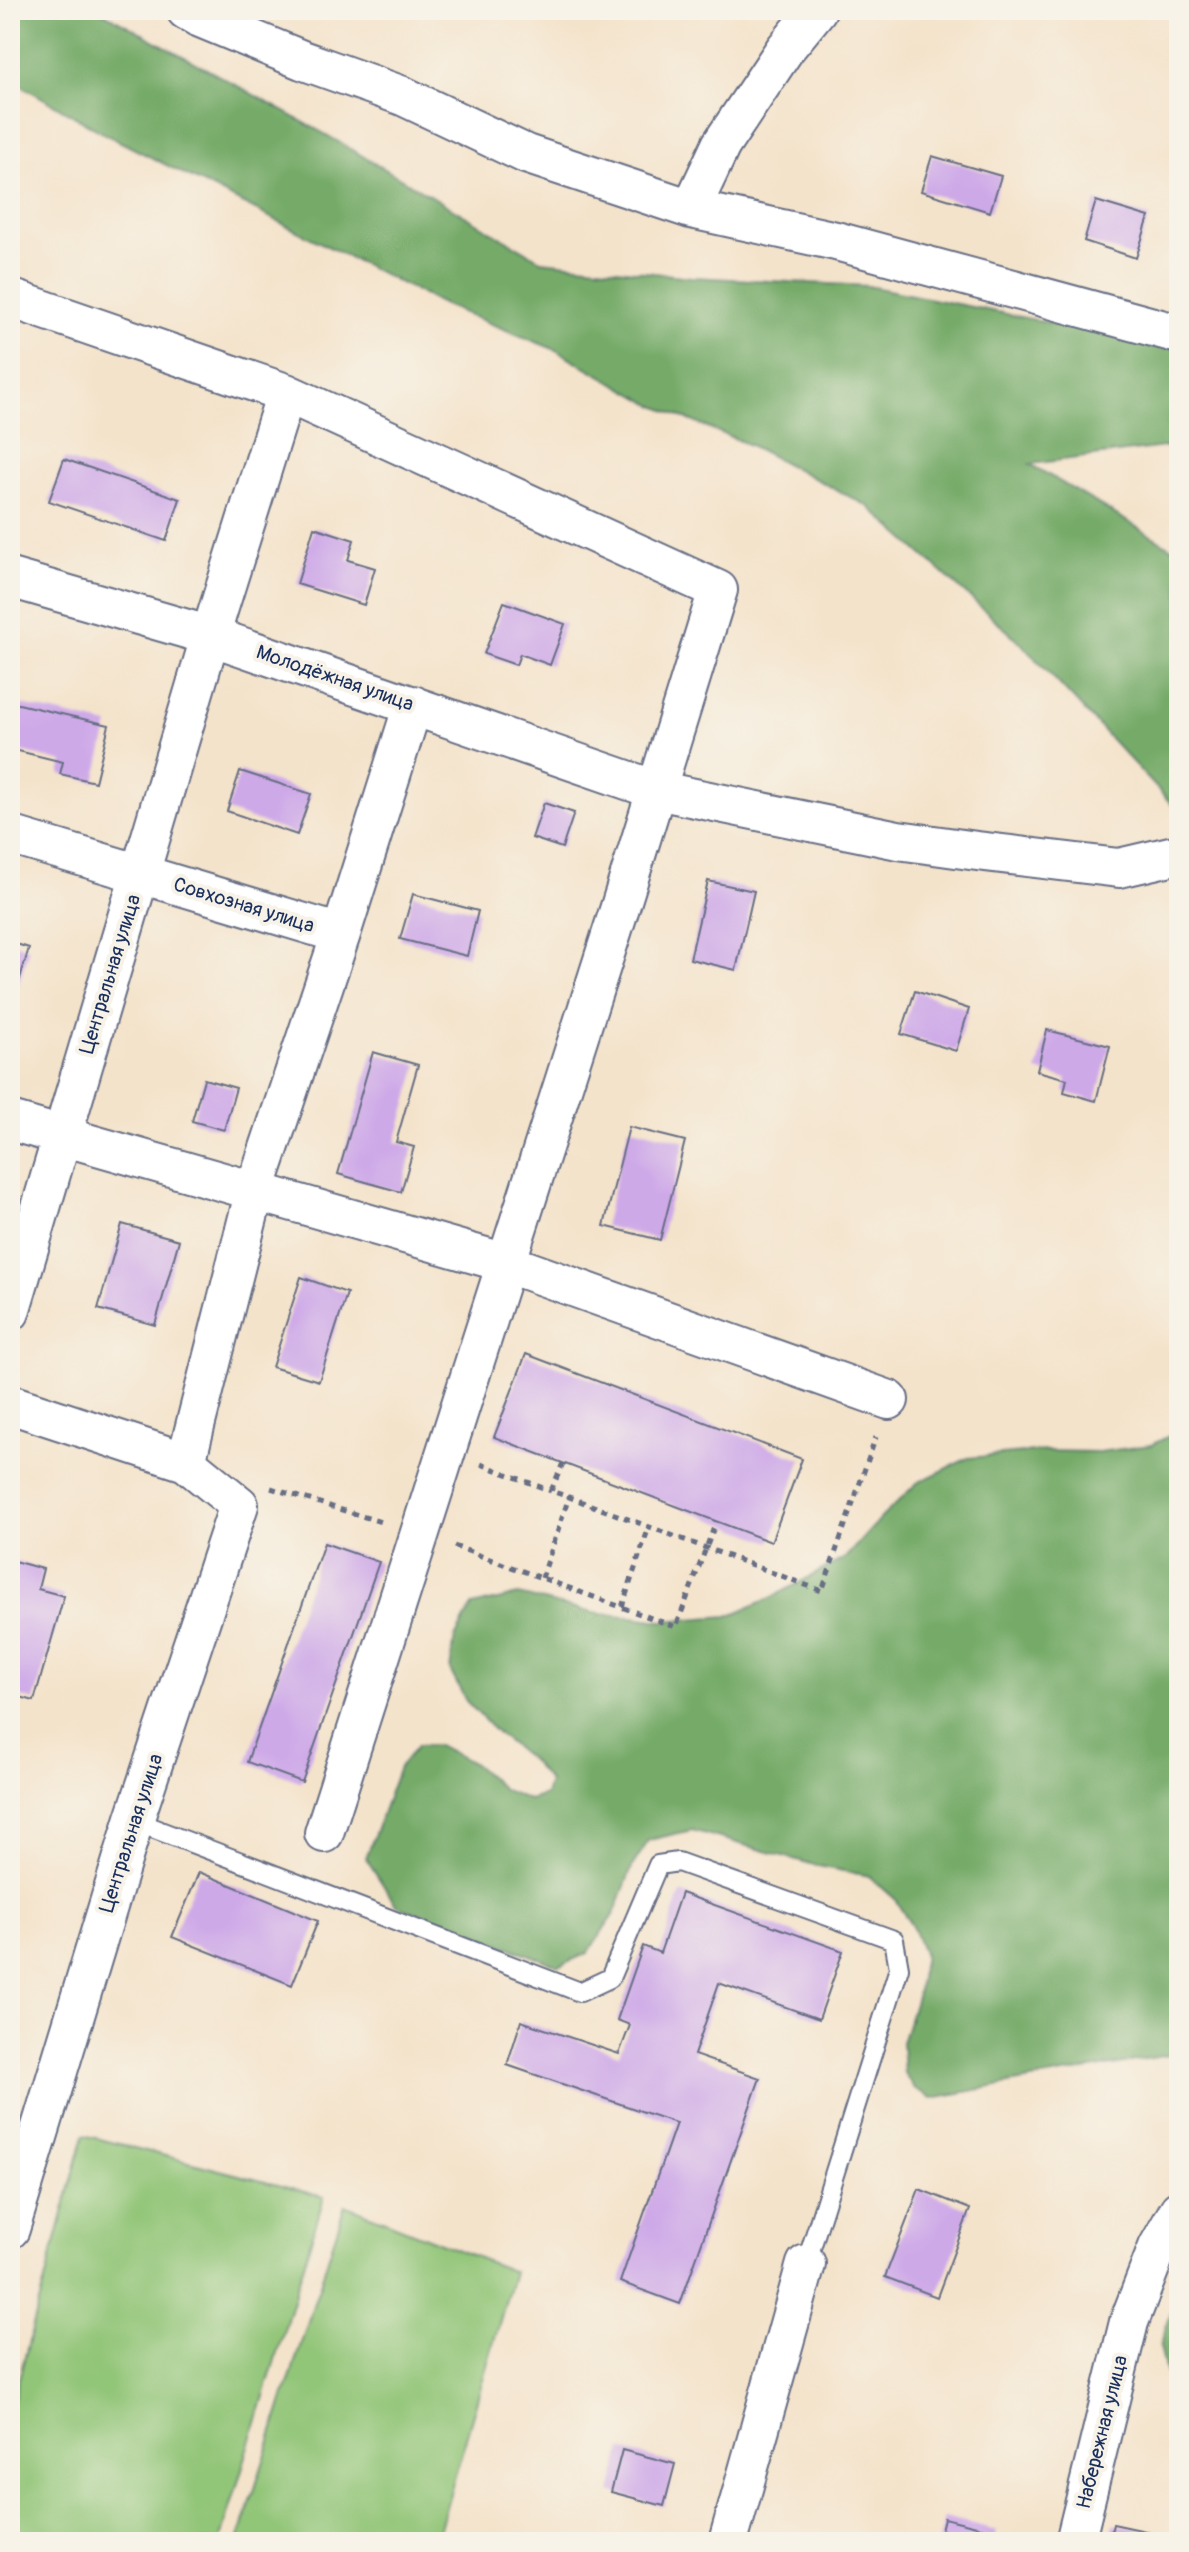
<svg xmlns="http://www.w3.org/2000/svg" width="1189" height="2552" font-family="Pangolin,sans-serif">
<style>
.green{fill:#91c577;stroke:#567a6a;stroke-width:2}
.forest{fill:#74aa68;stroke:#486c63;stroke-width:2}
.building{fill:#cea9e8}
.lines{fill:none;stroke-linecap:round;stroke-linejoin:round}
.service-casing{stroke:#676e84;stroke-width:22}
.minor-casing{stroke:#676e84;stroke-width:42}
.path{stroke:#676e84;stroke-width:5;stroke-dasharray:6 6;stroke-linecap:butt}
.service{stroke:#fff;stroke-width:18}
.minor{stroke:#fff;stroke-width:38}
.labels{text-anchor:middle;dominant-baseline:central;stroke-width:8;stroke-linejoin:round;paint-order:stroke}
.street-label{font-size:20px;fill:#1b2f5e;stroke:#f7f3e8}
</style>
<rect width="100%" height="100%" fill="#f7f3e8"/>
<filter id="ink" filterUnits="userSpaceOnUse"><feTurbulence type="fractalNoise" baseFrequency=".0125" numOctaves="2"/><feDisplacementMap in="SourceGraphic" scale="16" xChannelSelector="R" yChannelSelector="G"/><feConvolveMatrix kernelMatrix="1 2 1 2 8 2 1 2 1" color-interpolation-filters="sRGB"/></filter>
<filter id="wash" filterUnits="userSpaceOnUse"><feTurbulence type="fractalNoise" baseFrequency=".006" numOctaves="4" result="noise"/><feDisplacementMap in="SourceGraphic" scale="32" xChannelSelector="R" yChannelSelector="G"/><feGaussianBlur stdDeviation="1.8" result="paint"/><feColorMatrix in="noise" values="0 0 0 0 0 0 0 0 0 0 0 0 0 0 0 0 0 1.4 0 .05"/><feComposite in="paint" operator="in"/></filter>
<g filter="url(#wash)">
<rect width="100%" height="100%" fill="#f4e3cb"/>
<!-- green -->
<path class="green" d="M84 2135 324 2197 220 2542H10V2412Z
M345 2205 514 2272 437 2538 436 2542H238Z"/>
<!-- forest -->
<path class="forest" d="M10 10H99L325 134 542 261 691 277 868 286 1179 349V445L1030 464 1179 552V812L1021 643 868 506 750 445 653 405 556 350 444 305 105 134 10 79Z
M1179 1431V2053L932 2098 914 2088 904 2073 902 2043 918 1990 924 1955 913 1928 894 1898 869 1876 818 1866 692 1830 649 1840 633 1865 615 1912 588 1953 559 1966 396 1905 366 1858 399 1767 417 1746 438 1745 474 1764 504 1790 529 1800 545 1795 549 1781 531 1760 498 1734 466 1701 450 1670 455 1638 472 1606 518 1595 585 1611 662 1621 728 1616 771 1598 845 1558 882 1517 917 1483 968 1458 1046 1451 1099 1452 1151 1445Z
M1179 2288V2404L1170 2392 1160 2346Z"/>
<g id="blocks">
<!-- building -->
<path class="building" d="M932 156 1001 176 990 212 921 191Z
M1096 201 1149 217 1136 258 1084 241Z
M64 459 180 499 166 541 49 501Z
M314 527 354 540 348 560 375 568 364 605 297 584Z
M504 602 565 624 550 665 520 654 516 665 484 654Z
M10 702 109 725 95 782 60 774 63 762 10 749Z
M240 771 311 794 297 835 227 811Z
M544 803 574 813 562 848 532 838Z
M708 881 754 891 736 970 690 959Z
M413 894 478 911 467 956 400 939Z
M10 942 29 948 11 1009H10Z
M915 991 969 1009 956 1051 901 1034Z
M1047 1030 1110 1046 1096 1101 1064 1092 1067 1079 1037 1071Z
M373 1052 418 1065 396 1142 414 1147 401 1192 338 1174Z
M204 1079 236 1088 224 1130 192 1121Z
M629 1127 685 1141 660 1240 604 1226Z
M122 1224 179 1240 155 1325 98 1309Z
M301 1277 347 1293 319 1381 272 1367Z
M526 1354 802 1459 771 1542 494 1437Z
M324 1543 379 1562 302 1782 247 1762Z
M10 1560 43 1569 38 1589 64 1596 34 1701 10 1694Z
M199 1872 318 1921 292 1985 172 1937Z
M681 1893 843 1951 819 2019 719 1983 694 2055 760 2078 680 2304 620 2282 676 2123 507 2065 521 2021 619 2054 630 2025 617 2020 643 1946 660 1953Z
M919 2189 970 2209 937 2297 885 2277Z
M622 2450 675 2464 664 2506 611 2492Z
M944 2518 997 2531 994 2542H938Z
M1113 2524 1160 2534 1159 2542H1109Z"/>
</g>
</g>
<g filter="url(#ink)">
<use href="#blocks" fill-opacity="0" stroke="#676e84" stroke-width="2"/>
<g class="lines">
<defs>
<path id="service" d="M134 1821 580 1992 610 1978 658 1865 678 1862 894 1940 899 1968 806 2264"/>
<path id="minor" d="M186 10 198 17 302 60 403 96 526 154 691 209 836 241 1179 334
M691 209 721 145 785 49 817 10
M10 298 286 393 718 590 621 904 324 1833
M10 578 211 636 656 790 898 840 977 851 1119 868 1179 854
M10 835 341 934
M10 1121 506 1263 889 1400
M10 1312 217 614 286 393
M10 1404 186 1462 255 1190 341 934 413 705
M10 2229 134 1821 239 1505 186 1462
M728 2542 806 2264
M1075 2542 1129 2322 1158 2247 1179 2210"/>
</defs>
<!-- service casing -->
<use href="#service" class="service-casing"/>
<!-- minor casing -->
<use href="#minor" class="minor-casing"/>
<!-- path -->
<path class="path" d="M563 1463 551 1491 569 1497
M481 1464 551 1491
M271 1488 384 1523
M454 1546 676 1627 716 1522
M542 1578 569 1497 822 1591 876 1437
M622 1607 649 1527"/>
<!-- service -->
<use href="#service" class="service"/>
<!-- minor -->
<use href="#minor" class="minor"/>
</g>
</g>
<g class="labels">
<!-- street labels -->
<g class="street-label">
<text transform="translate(335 678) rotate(19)">Молодёжная улица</text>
<text transform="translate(244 905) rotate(17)">Совхозная улица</text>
<text transform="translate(110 974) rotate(-73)">Центральная улица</text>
<text transform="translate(131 1833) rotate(-72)">Центральная улица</text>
<text transform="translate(1102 2432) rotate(-76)">Набережная улица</text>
</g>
</g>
<!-- margin -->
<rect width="1189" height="2552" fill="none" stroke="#f7f3e8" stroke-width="40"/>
</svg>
